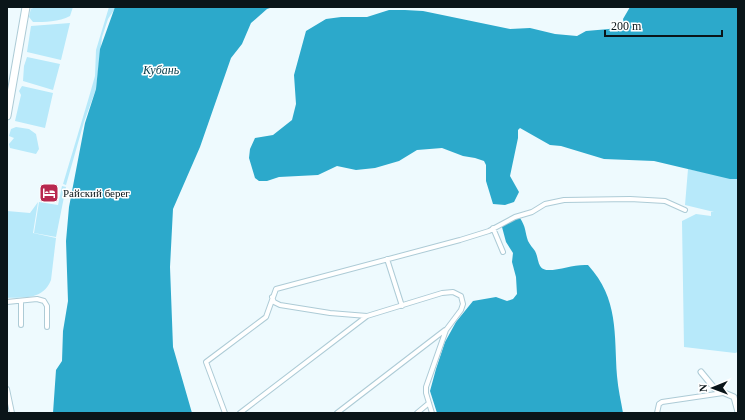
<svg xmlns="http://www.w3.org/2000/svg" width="745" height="420" font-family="'Times New Roman',serif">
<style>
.green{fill:#b7e9fa}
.water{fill:#2ca9cb}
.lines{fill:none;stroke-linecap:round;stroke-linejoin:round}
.minor-casing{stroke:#adcbd6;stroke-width:6}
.tertiary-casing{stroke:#adcbd6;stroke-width:7}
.trunk-casing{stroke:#adcbd6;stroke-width:9}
.minor{stroke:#fff;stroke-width:4}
.tertiary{stroke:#fff;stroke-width:5}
.trunk{stroke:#fff;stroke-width:7}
.labels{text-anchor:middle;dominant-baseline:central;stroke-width:3;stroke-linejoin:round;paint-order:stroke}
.poi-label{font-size:11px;fill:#0a1519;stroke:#fff;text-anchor:start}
.water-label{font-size:12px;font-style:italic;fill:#043c4a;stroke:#fff}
</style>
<rect width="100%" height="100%" fill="#eefafe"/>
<!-- green -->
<path class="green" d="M33 7H73L70 16C59 22 44 22 33 22L29 17 31 8 32 9Z
M109 7H116L108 19 102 37 96 89 84 122 66 185 63 184 89 97 95 76 96 50Z
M70 23 61 60 27 52 31 26Z
M27 57 60 64 53 90 23 81 24 66Z
M22 86 53 93 45 128 15 121 21 95 19 91Z
M16 127 29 129 36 134 39 149 36 154 10 148 9 144 14 138 9 136 11 129Z
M688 169 738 179V352L735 353 684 347 682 221 696 214 711 216V212H714L685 205Z
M62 186 66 187 56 237 34 233 39 202 58 205Z
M38 202 33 233 56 238 51 280C43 300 25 297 7 298V211L30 213Z"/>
<!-- water -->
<path class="water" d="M115 7H273L267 9 251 23 242 44 231 58 200 147 173 209 170 267 173 347 192 413H53L56 370 62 361 63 331 68 301 66 241 69 207 85 123 96 89 100 49Z
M630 7H738V179H730L654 161 604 159 561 146 550 145 520 128 518 130V138L510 176 519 192 514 202 505 205 493 204 486 181V165L484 161 475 158 463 156 442 148 417 150 399 161 375 168 356 170 337 166 318 175 279 177 267 181H259L255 178 249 158 250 149 255 138 273 135 292 120 296 104 294 75 306 31 326 19 341 17H367L389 10H405L423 11 510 29 530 28 555 34 577 36 586 31 609 29 624 24 623 19Z
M520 218C526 227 525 232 528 241 530 245 533 248 535 251 539 258 537 270 548 270 562 270 574 264 588 265 619 299 614 334 617 376 618 389 621 401 623 413H437L430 391 436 369 445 342 456 322 473 301 496 297 507 301 513 299 517 294 516 277 512 262 513 253 506 242 502 227 505 223Z"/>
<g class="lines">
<defs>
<path id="minor" d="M493 228 503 252
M387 259 402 306
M7 302 37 299 44 301 47 306V327
M367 316 442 293 453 292 461 296 463 304 461 310 446 330 426 387V393L432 413
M21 325V301
M7 389 12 413
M225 413 206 362 266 317 276 289 460 240 489 231 515 217 532 212 545 204 564 200 630 199 665 201 685 210
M240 413 367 316 330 313 280 305 274 302 272 297
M337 413 445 330
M417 413 429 403
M657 413 659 404 662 402 723 393"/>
<path id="tertiary" d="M701 372 715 389 734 397 738 412"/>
<path id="trunk" d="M7 116 26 7"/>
</defs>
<!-- minor casing -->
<use href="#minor" class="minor-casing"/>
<!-- tertiary casing -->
<use href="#tertiary" class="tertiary-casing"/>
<!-- trunk casing -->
<use href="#trunk" class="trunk-casing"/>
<!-- minor -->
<use href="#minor" class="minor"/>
<!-- tertiary -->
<use href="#tertiary" class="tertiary"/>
<!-- trunk -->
<use href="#trunk" class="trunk"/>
</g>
<!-- icons -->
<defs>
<symbol id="hotel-square" viewBox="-11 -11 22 22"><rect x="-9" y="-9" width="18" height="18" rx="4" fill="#b8284f" stroke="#fff"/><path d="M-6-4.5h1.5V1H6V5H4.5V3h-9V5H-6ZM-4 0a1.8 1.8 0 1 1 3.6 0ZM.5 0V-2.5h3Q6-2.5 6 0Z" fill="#fff"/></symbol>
</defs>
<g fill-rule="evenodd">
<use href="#hotel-square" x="38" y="182" width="22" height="22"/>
</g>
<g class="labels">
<!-- poi labels -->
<g class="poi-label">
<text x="63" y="193">Райский берег</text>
</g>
<!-- water labels -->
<g class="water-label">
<text x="161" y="70">Кубань</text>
</g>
</g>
<!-- border -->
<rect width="745" height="420" fill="none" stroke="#0a1519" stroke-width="16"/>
<!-- north arrow -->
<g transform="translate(713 388) rotate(269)" stroke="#ffffff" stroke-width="3" paint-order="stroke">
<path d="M0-3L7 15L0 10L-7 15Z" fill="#0a1519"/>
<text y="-6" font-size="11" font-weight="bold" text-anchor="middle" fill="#0a1519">N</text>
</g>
<!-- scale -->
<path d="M605 30v6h117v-6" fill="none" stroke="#0a1519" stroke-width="2"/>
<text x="611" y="30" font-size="12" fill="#0a1519" stroke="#ffffff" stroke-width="3" paint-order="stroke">200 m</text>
</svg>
